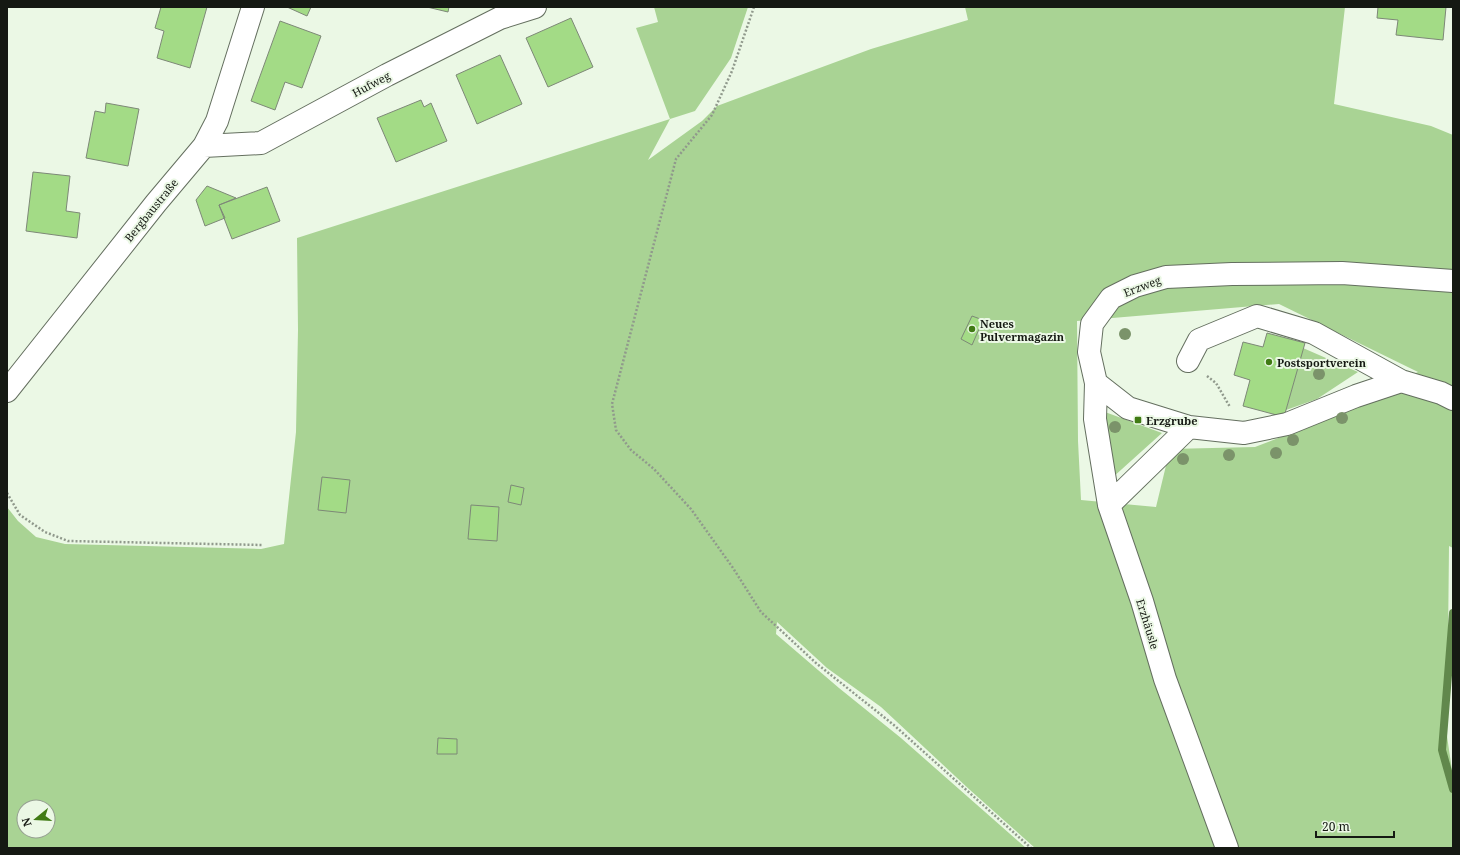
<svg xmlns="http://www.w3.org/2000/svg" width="1460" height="855" font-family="'Noto Serif',serif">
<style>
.green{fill:#a9d394;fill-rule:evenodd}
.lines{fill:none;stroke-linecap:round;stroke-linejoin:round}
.stream{stroke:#61884c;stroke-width:8}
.building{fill:#a3db86;stroke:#7d8877}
.minor-casing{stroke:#646f5f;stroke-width:24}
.path{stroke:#90998c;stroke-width:2.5;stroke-dasharray:2 2;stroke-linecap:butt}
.minor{stroke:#fff;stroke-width:22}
.tree{fill:#7b936a}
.poi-dot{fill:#407b14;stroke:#ebf8e5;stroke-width:1.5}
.labels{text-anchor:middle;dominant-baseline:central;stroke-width:4;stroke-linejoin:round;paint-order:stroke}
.street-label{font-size:11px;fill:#151913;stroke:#ebf8e5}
.poi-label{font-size:11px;font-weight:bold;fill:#151913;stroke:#ebf8e5;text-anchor:start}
</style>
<rect width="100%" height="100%" fill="#ebf8e5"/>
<!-- green -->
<path class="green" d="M654 7H748L731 58 695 111 670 119 648 160 702 121 717 106 871 49 968 20 965 7H1345L1334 104 1431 126 1453 135V548L1449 546 1447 736 1453 777V848H1035L970 790 881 707 827 668 777 622 776 634 839 688 901 738 1026 848H7V507L18 521 36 537 65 544 261 549 284 544 296 432 298 330 297 238 670 119 636 28 658 22ZM1279 304 1418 372 1314 420 1294 432 1255 447 1170 449 1156 507 1081 500 1078 441 1077 321ZM24 807H48V831H24Z
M1303 348 1358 372 1317 399 1286 410Z
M1105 412 1162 433 1112 478Z"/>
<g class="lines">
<!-- stream -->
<path class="stream" d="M1453 613 1442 750 1453 789"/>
</g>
<!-- building -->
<path class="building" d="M161 7H207L190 68 157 58 164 31 155 28Z
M287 7H311L307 16Z
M427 7H449L448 12Z
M1378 7H1446L1443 40 1396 35 1398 20 1377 18Z
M571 18 593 67 548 87 526 38Z
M280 21 321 36 302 88 285 82 275 110 251 101Z
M500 55 522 104 477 124 456 75Z
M421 100 424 107 431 103 447 141 396 162 377 118Z
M106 103 139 109 128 166 86 158 95 111 105 113Z
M33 172 70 176 66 211 80 213 77 238 26 231Z
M207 186 236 198 219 205 225 218 205 226 196 200Z
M267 187 280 221 232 239 219 205Z
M972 316 983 320 972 345 961 339Z
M1267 333 1305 343 1284 417 1243 406 1250 380 1234 375 1243 342 1263 347Z
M322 477 350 480 346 513 318 510Z
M511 485 524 488 521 505 508 502Z
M471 505 499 507 497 541 468 539Z
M438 738 457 739V754H437Z"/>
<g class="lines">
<defs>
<path id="minor" d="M204 146 261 143 387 75 500 18 535 7
M1453 281 1342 273 1232 274 1166 277 1135 286 1111 298 1092 324 1089 352 1096 383 1128 408 1189 427 1244 433 1287 424 1356 396 1401 381 1441 393 1453 399
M1188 361 1199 340 1257 316 1314 333 1401 381
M1096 383 1095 419 1109 505
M7 391 156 203 204 146 217 121 253 7
M1189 427 1109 505 1142 601 1165 679 1227 848"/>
</defs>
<!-- minor casing -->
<use href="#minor" class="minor-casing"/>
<!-- path -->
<path class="path" d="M754 7 732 71 712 115 676 159 612 404 616 430 631 450 654 469 691 509 733 568 761 612 816 663 895 726 1031 848
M1207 376 1216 383 1230 407
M7 493 20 515 45 532 68 541 262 545"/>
<!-- minor -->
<use href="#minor" class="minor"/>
</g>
<!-- trees -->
<g class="tree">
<circle cx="1125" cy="334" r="6"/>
<circle cx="1319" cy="374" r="6"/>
<circle cx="1342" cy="418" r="6"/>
<circle cx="1115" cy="427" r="6"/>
<circle cx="1293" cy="440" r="6"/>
<circle cx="1276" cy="453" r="6"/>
<circle cx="1229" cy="455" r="6"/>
<circle cx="1183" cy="459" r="6"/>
</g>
<!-- markers -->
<g class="poi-dot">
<circle cx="972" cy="329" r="4"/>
<circle cx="1269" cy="362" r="4"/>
<rect x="1134" y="416" width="8" height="8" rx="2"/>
</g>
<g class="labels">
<!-- street labels -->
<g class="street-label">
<text transform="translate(371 84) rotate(-28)">Hufweg</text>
<text transform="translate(151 210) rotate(-51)">Bergbaustraße</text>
<text transform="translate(1142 286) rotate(-21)">Erzweg</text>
<text transform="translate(1148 624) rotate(73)">Erzhäusle</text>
</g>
<!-- poi labels -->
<g class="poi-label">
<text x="980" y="323">Neues<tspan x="980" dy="13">Pulvermagazin</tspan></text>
<text x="1277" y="362">Postsportverein</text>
<text x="1146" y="420">Erzgrube</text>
</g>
</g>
<!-- border -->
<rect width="1460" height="855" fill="none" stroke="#151913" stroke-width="16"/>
<!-- north arrow -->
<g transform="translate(36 819) rotate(252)"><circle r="19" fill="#ebf8e5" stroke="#959f91"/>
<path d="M0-3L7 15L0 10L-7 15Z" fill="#407b14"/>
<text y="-6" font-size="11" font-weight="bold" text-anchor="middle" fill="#151913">N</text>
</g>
<!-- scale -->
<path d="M1316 831v6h78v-6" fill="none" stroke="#151913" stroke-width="2"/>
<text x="1322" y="831" font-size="12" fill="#151913" stroke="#ebf8e5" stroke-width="3" paint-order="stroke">20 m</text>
</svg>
